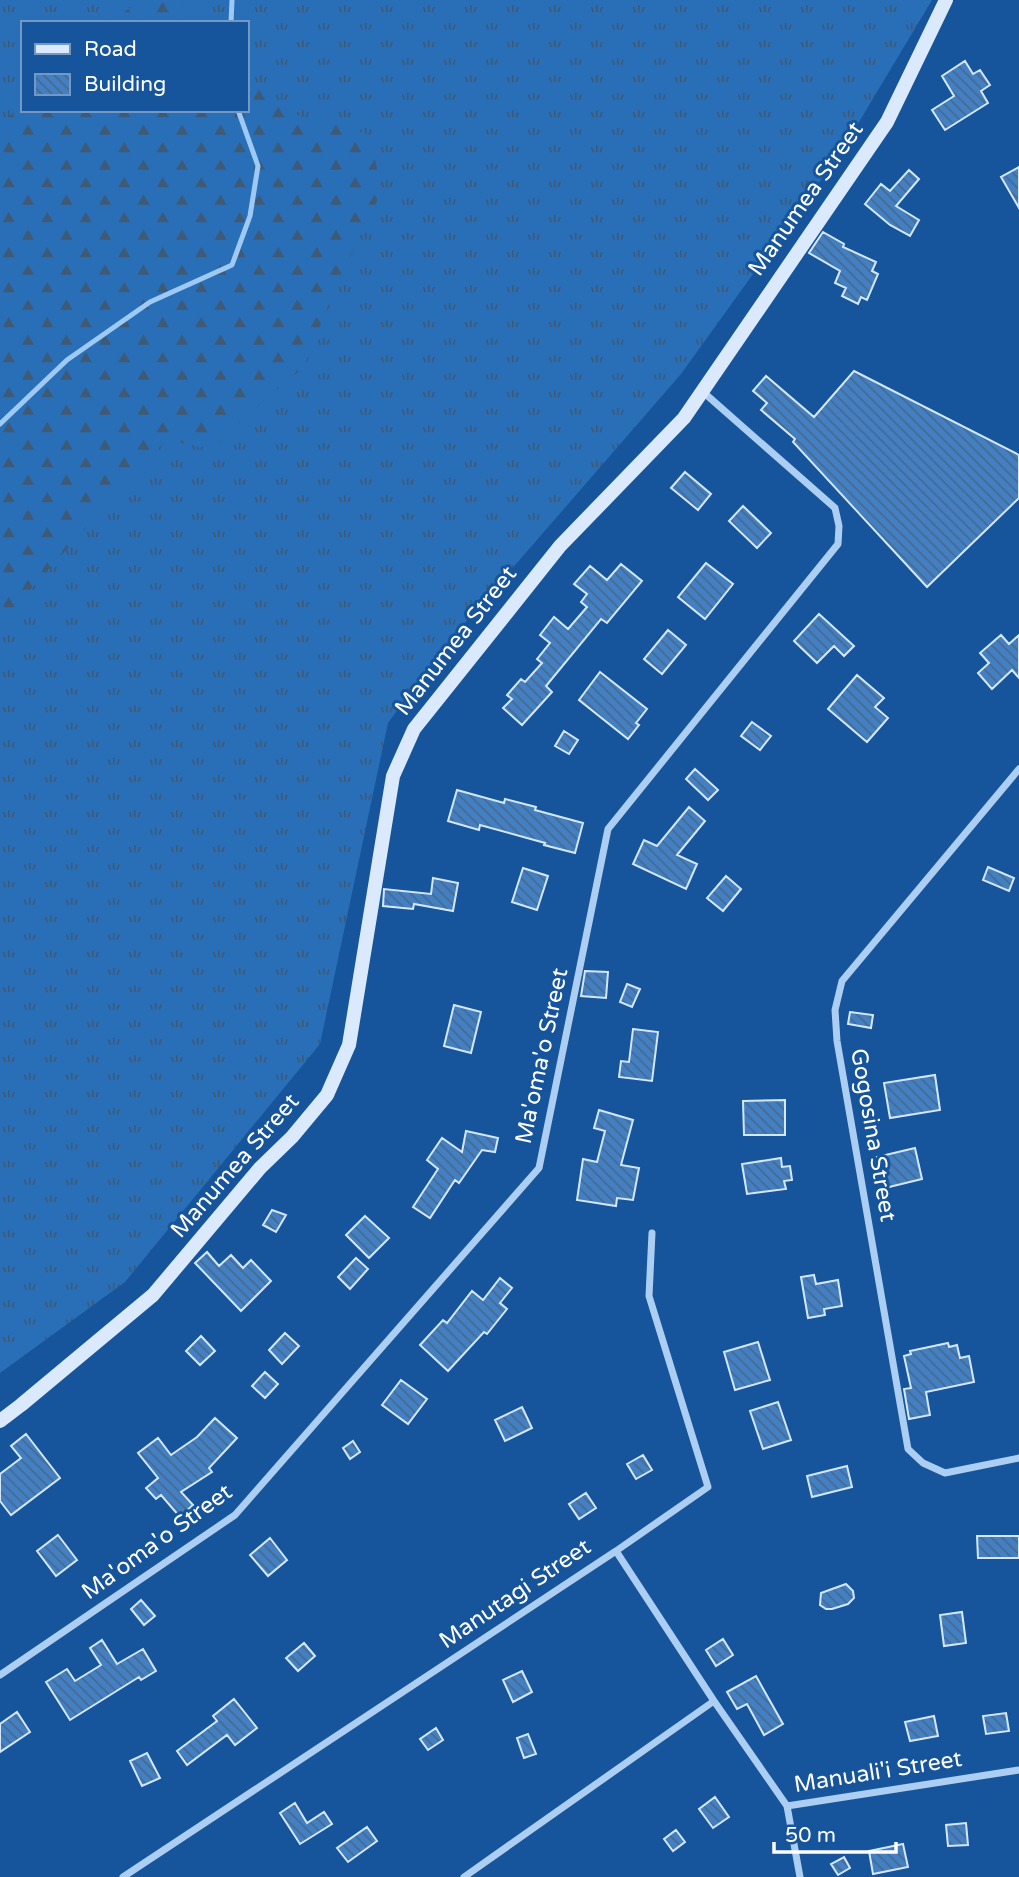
<svg xmlns="http://www.w3.org/2000/svg" width="1019" height="1877" font-family="'Varela Round',sans-serif">
<style>
.grass{fill:url(#grass-tufts);fill-rule:evenodd}
.forest{fill:url(#forest-firs)}
.lines{fill:none;stroke-linecap:round;stroke-linejoin:round}
.stream{stroke:#9ec9f5;stroke-width:5}
.building{fill:url(#building-back-hatch);stroke:#d3e7fd;stroke-width:2}
.street{stroke:#abcef2;stroke-width:7}
.secondary{stroke:#daeafc;stroke-width:14}
.labels{text-anchor:middle;dominant-baseline:central;stroke-width:6;stroke-linejoin:round;paint-order:stroke}
.street-label{font-size:23px;fill:#fff;stroke:#16549b}
</style>
<defs>
<pattern id="grass-tufts" width="24" height="20" patternUnits="userSpaceOnUse" patternTransform="scale(1.75)"><rect width="24" height="20" fill="#296fb8"/><path d="M3 7l-1-3M5 7V3M7 7l1-3M15 17l-1-3M17 17v-4M19 17l1-3" fill="none" stroke="#3e5a77"/></pattern>
<pattern id="forest-firs" width="22" height="20" patternUnits="userSpaceOnUse" patternTransform="scale(1.75)"><rect width="22" height="20" fill="#296fb8"/><path d="M5 1l3.5 6h-7zM16 11l3.5 6h-7z" fill="#3e5a77"/></pattern>
<pattern id="building-back-hatch" width="6" height="6" patternUnits="userSpaceOnUse" patternTransform="scale(1.75)"><rect width="6" height="6" fill="#4380c3"/><path d="M-1 5l2 2M0 0l6 6M5-1l2 2" fill="none" stroke="#47698d"/></pattern>
</defs>
<rect width="100%" height="100%" fill="#16549b"/>
<!-- grass -->
<path class="grass" d="M0 0H932L841 152 681 374 444 647 388 723 320 1044 125 1282 0 1373ZM23 23H247V110H23Z"/>
<!-- forest -->
<path class="forest" d="M143 0H176L194 23H69L73 12 119 15Z
M247 75 293 114 371 135 381 193 335 288 304 367 273 393 211 449 166 440 0 623V123L23 106V110H247Z"/>
<g class="lines">
<!-- stream -->
<path class="stream" d="M231 23 232 0
M0 424 67 360 150 302 232 265 250 216 258 166 238 110"/>
</g>
<!-- building -->
<path class="building" d="M965 61 973 74 980 70 990 85 981 91 988 103 945 130 932 110 954 96 942 76Z
M1019 167V208L1001 177Z
M909 170 919 179 896 206 919 220 910 236 890 225 865 204 881 184 890 191Z
M823 232 844 244 843 247 876 262 872 271 878 274 867 300 861 297 858 304 842 296 846 288 835 283 840 271 809 253Z
M854 371 1019 455V498L927 587 793 442 795 439 761 410 767 403 753 391 766 376 814 417Z
M685 472 711 494 698 510 671 488Z
M743 506 771 533 757 548 729 521Z
M706 563 733 584 705 619 678 597Z
M621 564 642 581 607 623 601 619 546 686 552 692 522 725 503 708 512 699 507 695 521 679 525 682 542 663 537 659 550 643 540 635 554 617 568 629 587 607 581 602 587 594 574 584 590 566 607 580Z
M819 614 854 646 844 656 834 646 817 663 794 641Z
M668 630 686 645 662 674 644 659Z
M1001 635 1009 644 1019 635V678L1012 670 992 689 978 673 989 663 980 653Z
M600 672 647 709 636 723 639 725 628 739 579 700Z
M857 675 884 698 875 707 888 718 867 742 828 709Z
M752 722 771 736 760 750 741 736Z
M564 731 578 740 569 754 555 746Z
M695 769 718 790 708 800 686 779Z
M457 790 504 803 505 799 536 807 535 810 583 823 575 853 544 845 545 843 480 825 479 830 448 821Z
M689 807 705 821 677 855 697 864 686 889 633 864 644 840 657 846Z
M988 867 1014 878 1009 891 983 880Z
M523 868 548 876 537 910 512 902Z
M726 876 741 889 723 911 707 898Z
M433 878 458 883 453 911 414 904 413 909 383 906 384 889 431 894Z
M585 971 608 972 606 998 581 996Z
M627 984 640 989 632 1007 620 1002Z
M454 1005 481 1012 471 1053 444 1046Z
M850 1012 873 1015 871 1028 848 1024Z
M633 1029 658 1032 652 1081 619 1077 621 1061 629 1062Z
M935 1075 940 1110 890 1118 884 1083Z
M785 1100V1135H744L743 1101Z
M599 1110 633 1120 621 1165 639 1168 633 1200 617 1198 616 1206 577 1200 583 1159 597 1162 605 1131 594 1128Z
M466 1131 498 1138 495 1152 482 1150 459 1183 455 1180 430 1218 413 1207 438 1169 427 1160 442 1138 462 1152Z
M915 1148 922 1179 885 1188 877 1157Z
M781 1158 782 1167 790 1166 792 1180 784 1181 786 1189 747 1194 742 1164Z
M272 1210 286 1215 276 1232 263 1225Z
M365 1216 389 1238 369 1258 346 1235Z
M207 1252 219 1266 231 1255 243 1268 251 1260 271 1281 241 1311 195 1263Z
M356 1258 368 1269 350 1289 338 1277Z
M814 1275 816 1284 838 1280 842 1306 824 1309 825 1315 808 1318 801 1277Z
M500 1278 512 1288 500 1303 507 1309 487 1334 484 1332 448 1371 420 1345 443 1320 447 1323 472 1291 483 1300Z
M285 1333 299 1346 282 1364 269 1350Z
M201 1336 215 1351 200 1365 186 1351Z
M758 1342 770 1380 735 1390 724 1352Z
M948 1343 949 1347 957 1345 960 1358 969 1356 974 1382 926 1392 930 1415 909 1419 904 1389 911 1388 904 1356 911 1354 910 1351Z
M265 1372 278 1384 265 1398 252 1386Z
M401 1380 427 1399 408 1424 382 1405Z
M778 1402 791 1440 763 1449 750 1411Z
M522 1407 532 1428 505 1441 495 1420Z
M215 1418 237 1438 209 1468 212 1472 181 1492 193 1505 180 1517 161 1495 156 1499 146 1488 158 1478 138 1453 158 1438 171 1455 197 1437Z
M26 1434 60 1478 11 1515 0 1501V1474L21 1458 11 1446Z
M353 1441 360 1452 350 1459 343 1448Z
M643 1455 652 1470 636 1479 627 1464Z
M847 1466 852 1487 812 1497 807 1476Z
M586 1493 596 1508 579 1519 569 1504Z
M58 1535 77 1560 56 1576 37 1551Z
M977 1536H1019V1558H978Z
M270 1538 287 1560 268 1576 250 1555Z
M846 1584 853 1591 854 1598 848 1604 832 1609H826L820 1605 821 1593Z
M141 1600 155 1616 144 1625 131 1609Z
M962 1612 966 1643 944 1646 940 1615Z
M723 1639 733 1655 716 1666 706 1650Z
M102 1640 117 1664 143 1649 156 1671 141 1680 139 1677 70 1720 46 1682 67 1669 75 1681 101 1665 90 1648Z
M304 1643 315 1656 298 1671 286 1658Z
M522 1671 532 1692 513 1702 503 1680Z
M756 1676 783 1724 764 1735 747 1704 737 1709 727 1692Z
M234 1699 257 1728 235 1745 227 1735 187 1765 177 1751 217 1721 213 1716Z
M17 1712 30 1732 0 1752V1724Z
M1006 1713 1009 1731 986 1734 983 1716Z
M934 1716 938 1736 910 1741 905 1722Z
M436 1728 443 1740 428 1750 420 1739Z
M528 1734 536 1754 524 1758 517 1738Z
M147 1753 160 1778 142 1786 130 1761Z
M715 1797 729 1817 713 1828 699 1809Z
M295 1803 307 1823 324 1812 332 1824 300 1844 280 1813Z
M966 1823 968 1845 948 1846 946 1825Z
M367 1827 377 1841 348 1862 337 1848Z
M676 1830 685 1842 673 1851 664 1839Z
M903 1844 908 1867 873 1874 869 1851Z
M844 1857 850 1868 838 1875 831 1864Z"/>
<g class="lines">
<!-- street -->
<path class="street" d="M1019 769 842 981 835 1010 837 1041 908 1449 923 1463 945 1473 1019 1458
M616 1551 714 1701
M0 1675 235 1515 539 1168 608 829 838 544 839 526 835 508 702 391
M787 1806 800 1877
M123 1877 616 1551 708 1487 649 1296 652 1233
M464 1877 714 1701 787 1806 1019 1770"/>
<!-- secondary -->
<path class="secondary" d="M0 1421 21 1405 153 1295 260 1168 292 1137 327 1095 349 1045 393 776 414 729 560 546 684 418 887 122 946 0"/>
</g>
<g class="labels">
<!-- street labels -->
<g class="street-label">
<text transform="translate(806 199) rotate(-55)">Manumea Street</text>
<text transform="translate(456 641) rotate(-52)">Manumea Street</text>
<text transform="translate(542 1056) rotate(-78)">Ma'oma'o Street</text>
<text transform="translate(873 1135) rotate(80)">Gogosina Street</text>
<text transform="translate(235 1166) rotate(-49)">Manumea Street</text>
<text transform="translate(157 1542) rotate(-36)">Ma'oma'o Street</text>
<text transform="translate(515 1594) rotate(-34)">Manutagi Street</text>
<text transform="translate(878 1772) rotate(-9)">Manuali'i Street</text>
</g>
</g>
<!-- legend -->
<rect x="21" y="21" width="228" height="91" fill="#16549b" stroke="#7398c3" stroke-width="2"/>
<rect x="35" y="44" width="35" height="10" fill="#daeafc" stroke="#7398c3" stroke-width="2"/>
<text x="84" y="56" font-size="21" fill="#ffffff">Road</text>
<rect x="35" y="74" width="35" height="21" fill="url(#building-back-hatch)" stroke="#7398c3" stroke-width="2"/>
<text x="84" y="91" font-size="21" fill="#ffffff">Building</text>
<!-- scale -->
<path d="M774 1842v10h122v-10" fill="none" stroke="#ffffff" stroke-width="3.5"/>
<text x="785" y="1842" font-size="21" fill="#ffffff" stroke="#16549b" stroke-width="5" paint-order="stroke">50 m</text>
</svg>
